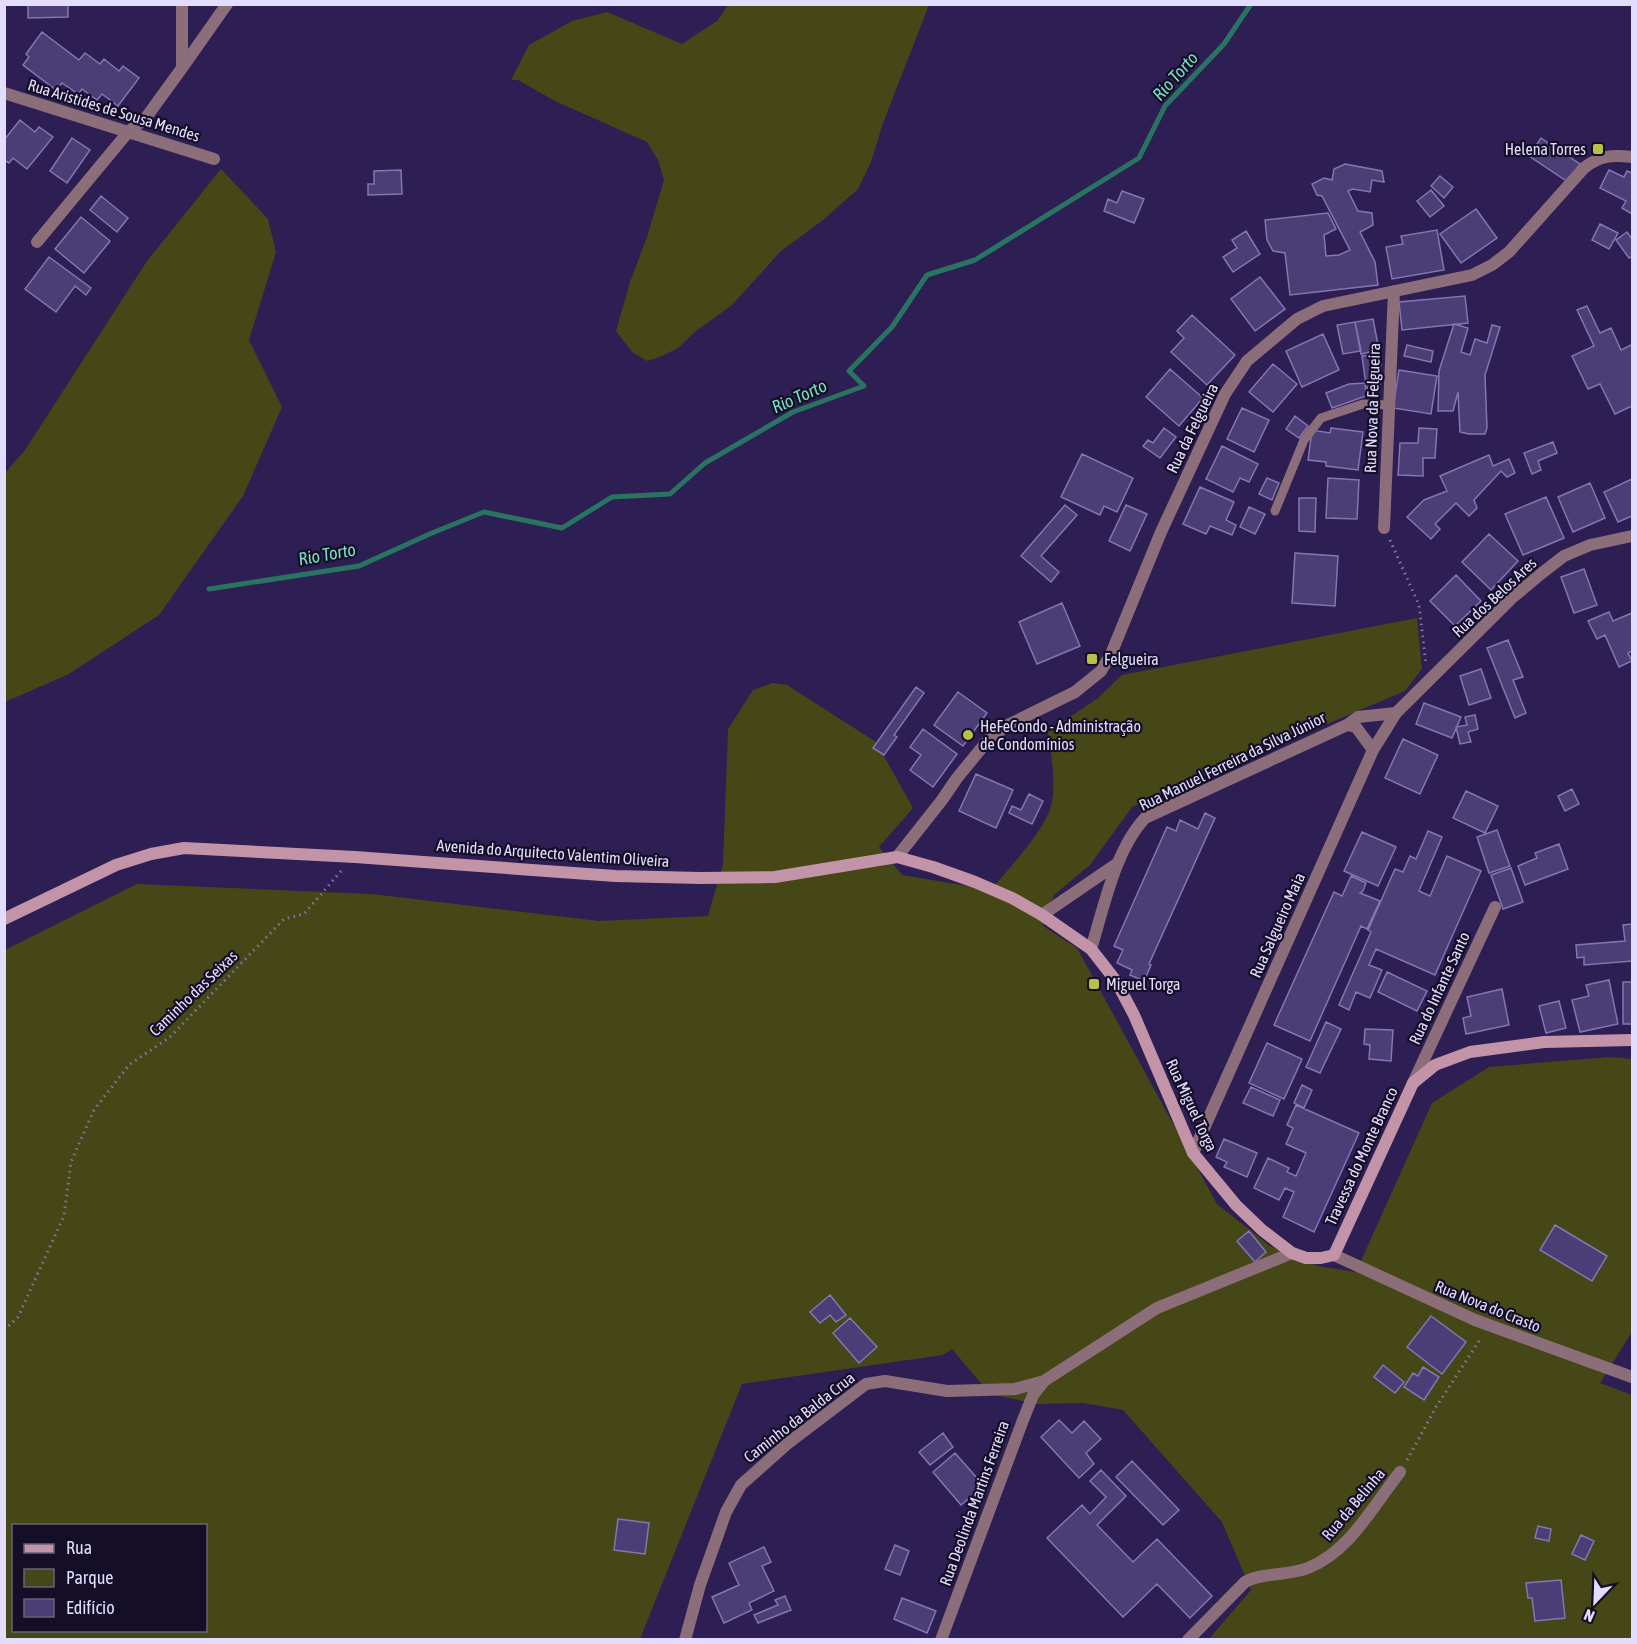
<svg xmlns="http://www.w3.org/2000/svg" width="1637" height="1644" font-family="'Asap Condensed',sans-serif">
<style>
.green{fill:#454816;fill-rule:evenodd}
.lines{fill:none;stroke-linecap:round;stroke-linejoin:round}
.stream{stroke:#297461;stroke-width:5}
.building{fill:#4b3e76;stroke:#8276b3;stroke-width:1.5}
.path{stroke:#8277a3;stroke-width:3;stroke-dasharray:1.5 4.5;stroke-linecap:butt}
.lane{stroke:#8c6e7a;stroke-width:9}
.street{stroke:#8c6e7a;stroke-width:12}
.secondary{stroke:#c394a7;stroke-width:12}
.poi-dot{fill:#b9c046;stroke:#140e26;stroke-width:2}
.labels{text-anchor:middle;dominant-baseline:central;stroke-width:4.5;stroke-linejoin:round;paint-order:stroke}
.street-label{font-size:16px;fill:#e2ddff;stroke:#140e26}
.poi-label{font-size:16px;fill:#e2ddff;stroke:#140e26;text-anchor:start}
.water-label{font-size:18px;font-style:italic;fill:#75e1c2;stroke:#140e26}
</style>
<rect width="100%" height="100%" fill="#2d1e53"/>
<!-- green -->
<path class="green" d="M728 5H929L883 123 871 162 858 189 823 220 781 251 732 305 696 331 678 348 660 357 647 361 632 352 616 331 630 282 647 237 664 180 658 160 647 142 555 101 518 80H511L529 45 572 21 607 12 682 44 717 21Z
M221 169 268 219 276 252 249 340 282 407 243 496 159 615 69 674 5 702V473L25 450 147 261Z
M1417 618 1422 669 1405 691 1132 807 1090 865 1054 895 1043 926 1077 948 1217 1204 1270 1246 1318 1266 1356 1272 1432 1103 1489 1067 1610 1057 1632 1059V1332L1600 1383 1632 1395V1639H1209L1251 1590 1222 1522 1123 1410 1083 1403 1037 1404 990 1394 952 1349 943 1355 742 1384 640 1639 5 1640V950L137 884 372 894 599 921 708 916 723 864 728 729 753 690 773 683 787 685 876 742 913 808 879 847 902 875 991 890C1009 868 1047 829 1052 802 1056 778 1051 755 1048 732L1098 698 1122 675ZM14 1526H206V1630H14Z"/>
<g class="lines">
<!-- stream -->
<path class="stream" d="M209 589 359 566 432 533 484 512 562 528 612 497 670 494 705 463 793 412 864 386 849 371 892 327 927 275 975 260 1139 158 1165 106 1224 44 1251 4"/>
</g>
<!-- building -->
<path class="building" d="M28 4H68V17L28 18Z
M42 32 79 60 85 53 100 64 104 59 119 71 123 66 139 78 118 106 102 94 97 100 82 89 78 94 62 83 56 90 23 65 29 57 26 54Z
M20 120 35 132 39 127 53 137 27 169 13 158 9 163 4 160V140Z
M72 138 90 150 67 183 50 171Z
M1541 138 1580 164 1568 182 1529 156Z
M1345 164 1382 171 1384 182 1372 180 1370 192 1353 189 1348 191 1358 211 1372 213 1373 225 1360 232 1375 262 1378 285 1290 295 1285 253 1273 251 1267 240 1265 220 1328 213 1336 229 1324 235 1326 256 1339 255 1350 250 1322 196 1317 195 1312 184 1324 178 1332 180 1334 169Z
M401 170 402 194 368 195V184H374V171Z
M1609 170 1624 177 1627 171 1632 173V214L1622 208 1626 201 1600 188Z
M1440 176 1453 187 1444 198 1431 186Z
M1431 190 1444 206 1430 217 1417 201Z
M1122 191 1144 199 1134 223 1104 211 1108 199 1117 203Z
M101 196 128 218 117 232 90 210Z
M1476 209 1497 238 1461 263 1440 234Z
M81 217 110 241 84 273 55 249Z
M1600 224 1618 233 1609 249 1592 240Z
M1437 230 1444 270 1392 279 1386 247 1403 244 1401 236Z
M1246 231 1260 254 1233 272 1223 257 1237 248 1232 240Z
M1627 232 1632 239V256L1629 258 1616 240Z
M49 257 91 288 86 295 75 286 56 312 25 289Z
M1260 277 1285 309 1255 331 1231 299Z
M1465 296 1468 323 1402 330 1399 302Z
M1587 306 1600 333 1611 328 1621 350 1631 345 1632 348V406L1615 414 1600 384 1588 389 1572 356 1594 346 1577 310Z
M1192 315 1235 355 1207 385 1171 352 1184 338 1177 331Z
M1373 319 1379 350 1361 354 1355 322Z
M1355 322 1361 351 1343 354 1337 325Z
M1454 324 1468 328 1461 352 1470 355 1475 339 1487 343 1492 325 1500 327 1485 375 1487 428 1485 434H1469L1460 432 1458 392 1453 411H1438L1439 371Z
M1323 334 1339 370 1302 387 1286 351Z
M1407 345 1433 351 1431 362 1404 356Z
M1371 355 1372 363 1381 362 1380 385H1366L1362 356Z
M1273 364 1297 384 1273 412 1249 392Z
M1170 369 1203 398 1179 426 1146 397Z
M1399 370 1437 376 1431 414 1393 408Z
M1365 383 1366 396 1332 408 1326 393 1349 384Z
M1367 387H1377L1376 396H1367Z
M1242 408 1269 420 1254 452 1227 439Z
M1295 416 1308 426 1299 438 1286 429Z
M1164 428 1176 437 1160 458 1143 446 1148 440 1153 443Z
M1331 428 1363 432 1358 470 1326 466V462L1308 460 1312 430 1330 433Z
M1419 428 1437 429 1435 458H1423V476L1398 475 1400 443H1418Z
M1553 442 1557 453 1538 461 1541 470 1532 474 1524 453Z
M1222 446 1258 464 1249 482 1240 478 1233 492 1206 479Z
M1082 454 1133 478 1117 512 1104 506 1100 515 1061 497Z
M1489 455 1493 466 1509 459 1515 473 1507 477 1501 471 1474 500 1477 508 1469 516 1456 503 1435 524 1440 529 1431 539 1407 517 1424 500 1447 491 1440 476Z
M1267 478 1279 483 1272 500 1259 494Z
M1328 478 1359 480 1357 519 1326 518Z
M1632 479V516L1618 522 1604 492Z
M1590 483 1605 518 1573 532 1558 497Z
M1200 487 1234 502 1226 520 1236 525 1232 535 1210 526 1206 534 1183 524Z
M1546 497 1564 538 1523 555 1505 514Z
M1299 498H1316L1315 532 1299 531Z
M1065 505 1077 515 1041 556 1059 572 1051 582 1021 556Z
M1126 505 1147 514 1130 551 1109 541Z
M1249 507 1265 514 1255 534 1240 527Z
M1489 534 1518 561 1491 590 1462 562Z
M1295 553 1338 556 1335 606 1292 603Z
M1584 569 1597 605 1574 613 1561 577Z
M1456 575 1481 601 1455 626 1430 601Z
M1062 603 1080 646 1037 664 1019 622Z
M1609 612 1613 621 1632 613V651L1628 653 1632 661 1619 667 1605 635 1597 639 1588 621Z
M1508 640 1523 677 1513 680 1526 713 1515 718 1487 648Z
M1481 669 1491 698 1469 705 1460 676Z
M916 687 924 693 894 735 897 737 884 755 873 748Z
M958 692 987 713 963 746 934 725Z
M1424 703 1461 717 1452 738 1416 724Z
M1475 715 1478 729 1468 732 1471 742 1460 744 1456 727 1467 725 1465 717Z
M923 729 957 754 933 787 910 770 921 755 910 747Z
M1403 739 1438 755 1420 794 1385 778Z
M976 774 1013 790 996 828 959 811Z
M1572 789 1579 804 1565 811 1558 796Z
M1466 791 1498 806 1485 833 1453 818Z
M1029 794 1043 801 1032 824 1009 813 1012 806 1021 810Z
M1205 813 1215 818 1149 964 1151 965 1144 981 1130 975 1132 970 1117 963 1123 950 1114 946 1167 827 1176 831 1180 820 1198 829Z
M1497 830 1510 866 1489 873 1477 837Z
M1428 831 1442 837 1419 891 1430 896 1447 856 1481 871 1435 975 1376 949 1369 965 1382 970 1370 998 1356 992 1349 1010 1339 1005 1371 932 1368 930 1395 869 1403 872 1410 856 1416 859Z
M1362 832 1396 847 1378 886 1344 871Z
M1559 844 1568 869 1525 885 1518 866 1537 858 1535 853Z
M1511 868 1523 902 1503 909 1491 875Z
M1351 876 1366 883 1363 891 1360 893 1380 901 1367 929 1361 926 1310 1041 1274 1025 1334 892 1342 896Z
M1632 924V964V961L1584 965V957L1577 958 1576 945 1625 941 1623 925Z
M1387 972 1427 991 1417 1011 1378 992Z
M1609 980 1618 1024 1580 1032 1572 1000 1589 996 1586 985Z
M1623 982H1632V1024H1623Z
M1502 989 1509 1025 1466 1034 1463 1018 1471 1016 1467 997Z
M1559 1001 1566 1028 1546 1033 1539 1006Z
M1326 1022 1341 1029 1320 1073 1306 1067Z
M1365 1029 1393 1030 1391 1061 1369 1059 1370 1045 1364 1044Z
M1267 1043 1302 1059 1284 1099 1249 1083Z
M1302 1085 1312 1090 1304 1108 1294 1103Z
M1251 1087 1280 1100 1273 1116 1243 1103Z
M1296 1105 1359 1133 1314 1232 1283 1217 1294 1192 1285 1188 1279 1200 1254 1188 1268 1158 1289 1168 1287 1172 1296 1176 1306 1153 1286 1144 1293 1128 1287 1125Z
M1224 1139 1257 1153 1247 1177 1224 1167 1227 1162 1216 1157Z
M1555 1225 1607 1256 1592 1281 1540 1250Z
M1249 1231 1266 1252 1255 1262 1237 1241Z
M830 1295 846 1315 836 1322 830 1315 820 1323 810 1312Z
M1431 1316 1466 1342 1442 1374 1407 1347Z
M850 1318 877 1347 859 1363 833 1333Z
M1383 1365 1404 1382 1395 1393 1374 1377Z
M1423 1367 1439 1377 1424 1400 1404 1387 1413 1373 1418 1376Z
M1059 1420 1072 1433 1084 1421 1101 1439 1086 1453 1094 1464 1079 1478 1041 1437Z
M943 1433 953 1447 930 1465 919 1452Z
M955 1453 984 1486 961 1505 933 1472Z
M1132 1461 1179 1510 1163 1525 1116 1477Z
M1101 1470 1126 1496 1097 1525 1133 1562 1157 1539 1212 1596 1190 1618 1157 1584 1123 1617 1047 1538 1082 1505 1090 1514 1106 1497 1090 1481Z
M618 1519 649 1523 645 1554 614 1550Z
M1538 1526 1551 1529 1549 1541 1535 1538Z
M1581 1535 1594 1541 1585 1560 1572 1554Z
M895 1545 909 1551 900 1575 885 1569Z
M764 1547 771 1562 762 1566 774 1591 749 1603 752 1610 724 1623 712 1597 739 1585 729 1563Z
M1561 1580 1565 1618 1535 1621 1532 1598H1528L1526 1583Z
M785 1596 791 1610 758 1623 754 1615 778 1605 775 1600Z
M902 1598 936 1611 927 1633 894 1619Z"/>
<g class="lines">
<!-- path -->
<path class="path" d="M1390 540 1419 605 1426 665
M4 1330 18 1317 64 1216 71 1162 94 1110 129 1065 170 1037 284 919 304 914 341 871
M1407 1460 1436 1407 1481 1338"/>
<!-- lane -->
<path class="lane" d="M1275 511 1304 440 1321 418 1363 404 1389 405"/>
<!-- street -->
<path class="street" d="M182 68 227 4
M4 93 214 159
M37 242 129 131 145 119 182 68V4
M1384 528 1394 291
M1347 725 1358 717 1396 713
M897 857 942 800 957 778 989 739 1008 725 1075 692 1101 671 1111 654 1161 532 1225 394 1247 361 1297 319 1323 306 1472 275 1492 265 1509 252 1584 168C1600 155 1613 155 1632 157
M1042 915 1118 863
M1091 949C1104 907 1115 850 1145 818L1347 725 1356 727 1373 750
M1413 1083 1495 907
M1193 1153 1373 750 1396 713 1512 598 1542 573 1564 556 1590 545 1632 536
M1334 1255 1475 1320 1632 1377
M685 1640 700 1585 726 1512 741 1485 787 1444 866 1384 885 1381 947 1391 983 1390 1015 1389 1044 1381 1157 1308 1292 1253
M941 1640 1023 1420 1033 1395 1044 1381
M1188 1640 1245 1582C1263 1572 1288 1576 1308 1568 1350 1551 1373 1506 1400 1472"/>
<!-- secondary -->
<path class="secondary" d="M4 919 116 865 151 854 184 848 355 857 615 876 701 878 775 877 897 857 933 867 975 882 1012 898 1042 915 1091 949 1116 981 1134 1015 1193 1153 1236 1205 1262 1230 1292 1253 1306 1258H1321L1334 1255 1413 1083 1435 1065 1470 1052 1544 1042 1632 1040"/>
</g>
<!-- markers -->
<g class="poi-dot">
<rect x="1592" y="143" width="12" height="12" rx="3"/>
<rect x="1086" y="653" width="12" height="12" rx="3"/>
<circle cx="968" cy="735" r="6"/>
<rect x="1088" y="978" width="12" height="12" rx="3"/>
</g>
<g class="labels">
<!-- street labels -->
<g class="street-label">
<text transform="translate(114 110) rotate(17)">Rua Aristides de Sousa Mendes</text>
<text transform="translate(1372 408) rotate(-88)">Rua Nova da Felgueira</text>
<text transform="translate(1192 428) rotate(-64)">Rua da Felgueira</text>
<text transform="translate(1494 597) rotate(-43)">Rua dos Belos Ares</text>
<text transform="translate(1232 761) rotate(-26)">Rua Manuel Ferreira da Silva Júnior</text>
<text transform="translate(553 853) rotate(4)">Avenida do Arquitecto Valentim Oliveira</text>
<text transform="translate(1277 925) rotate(-66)">Rua Salgueiro Maia</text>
<text transform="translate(1439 988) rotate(-65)">Rua do Infante Santo</text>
<text transform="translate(193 993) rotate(-44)">Caminho das Seixas</text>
<text transform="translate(1192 1105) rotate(65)">Rua Miguel Torga</text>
<text transform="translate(1361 1156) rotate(-65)">Travessa do Monte Branco</text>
<text transform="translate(1488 1306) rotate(22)">Rua Nova do Crasto</text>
<text transform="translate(799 1417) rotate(-38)">Caminho da Balda Crua</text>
<text transform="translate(974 1503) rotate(-70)">Rua Deolinda Martins Ferreira</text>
<text transform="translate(1353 1504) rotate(-50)">Rua da Belinha</text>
</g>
<!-- poi labels -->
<g class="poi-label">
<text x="1586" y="149" text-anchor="end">Helena Torres</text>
<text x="1104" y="659">Felgueira</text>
<text x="980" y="726">HeFeCondo - Administração<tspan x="980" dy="18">de Condomínios</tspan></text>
<text x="1106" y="984">Miguel Torga</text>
</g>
<!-- water labels -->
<g class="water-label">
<text transform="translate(1175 76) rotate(-48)">Rio Torto</text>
<text transform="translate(799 396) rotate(-24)">Rio Torto</text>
<text transform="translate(327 554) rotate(-10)">Rio Torto</text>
</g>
</g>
<!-- border -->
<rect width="1637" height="1644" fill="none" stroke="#e2ddff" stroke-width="12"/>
<!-- legend -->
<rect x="12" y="1524" width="195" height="108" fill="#140e26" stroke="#66617d" stroke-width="1.5"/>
<rect x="24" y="1544" width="30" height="9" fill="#c394a7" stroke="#66617d" stroke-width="1.5"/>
<text x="66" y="1554" font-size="18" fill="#e2ddff">Rua</text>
<rect x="24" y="1569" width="30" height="18" fill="#454816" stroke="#66617d" stroke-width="1.5"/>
<text x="66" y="1584" font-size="18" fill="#e2ddff">Parque</text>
<rect x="24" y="1599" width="30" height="18" fill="#4b3e76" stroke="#66617d" stroke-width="1.5"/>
<text x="66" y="1614" font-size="18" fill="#e2ddff">Edifício</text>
<!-- north arrow -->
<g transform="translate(1595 1602) rotate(203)" stroke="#140e26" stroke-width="4.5" paint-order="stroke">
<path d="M0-4.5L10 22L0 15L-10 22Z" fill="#e2ddff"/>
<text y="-9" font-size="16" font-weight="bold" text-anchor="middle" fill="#e2ddff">N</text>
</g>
</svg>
